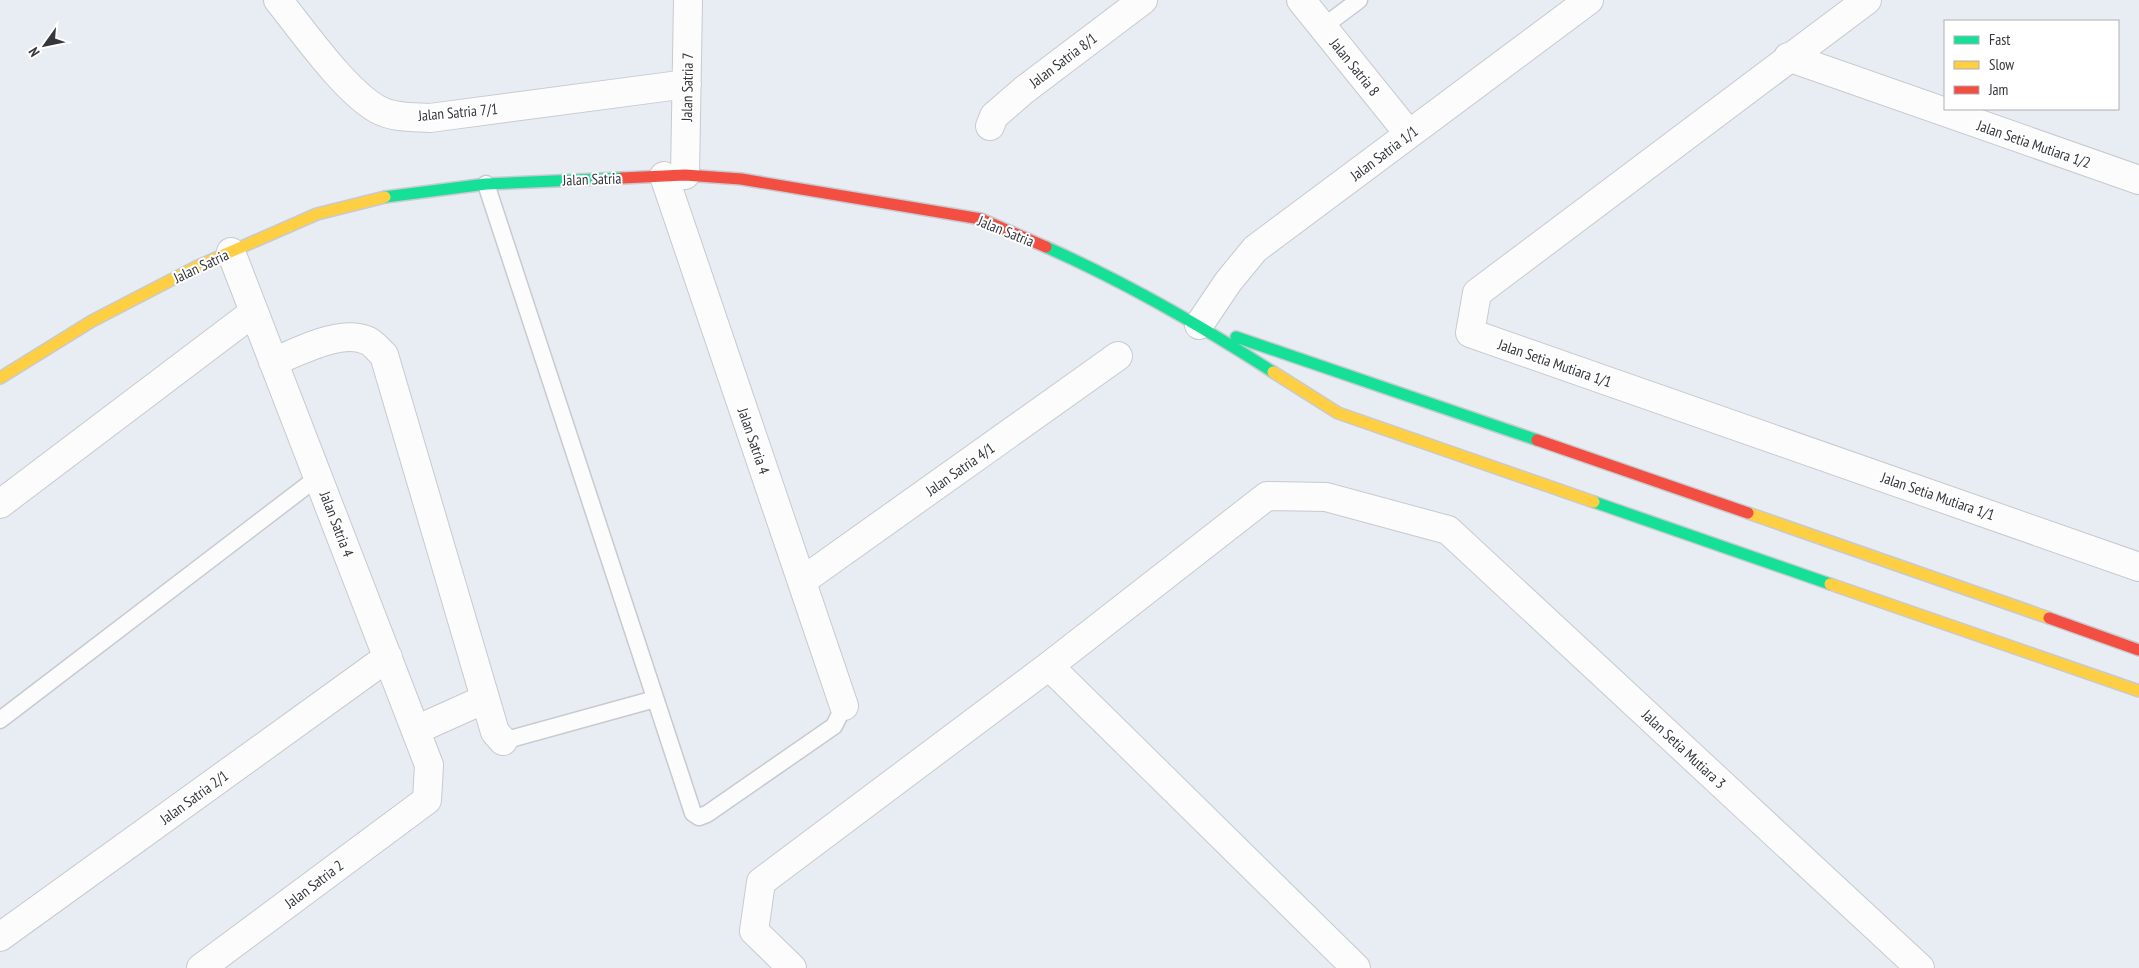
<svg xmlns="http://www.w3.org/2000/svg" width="2139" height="968" font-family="'PT Sans Narrow',sans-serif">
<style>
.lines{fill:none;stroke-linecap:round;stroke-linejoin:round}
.lane-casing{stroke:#c7cacf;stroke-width:19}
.street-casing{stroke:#c7cacf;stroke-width:30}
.fast-casing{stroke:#c7cacf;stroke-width:14}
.slow-casing{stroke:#c7cacf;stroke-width:14}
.jam-casing{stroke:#c7cacf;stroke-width:14}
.lane{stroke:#fcfcfd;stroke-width:16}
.street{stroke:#fcfcfd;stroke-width:28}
.fast{stroke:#16e098;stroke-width:11}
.slow{stroke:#ffcf43;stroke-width:11}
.jam{stroke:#f24e42;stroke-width:11}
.labels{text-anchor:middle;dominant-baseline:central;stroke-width:4;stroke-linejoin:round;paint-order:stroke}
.street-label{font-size:15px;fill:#34373b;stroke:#fff}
</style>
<rect width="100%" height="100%" fill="#e8edf3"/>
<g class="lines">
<defs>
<path id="lane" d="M1323 27 1359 0
M486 184 693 813 699 817 707 814 834 726 844 706
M0 720 318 477
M503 741 655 699"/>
<path id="street" d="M278 0C303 31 344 90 377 109 393 118 412 117 430 118L687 84
M1301 0 1409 134
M1867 0 1477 293 1470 333 2139 567
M1788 57 2139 180
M990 126 994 116 1024 90 1143 0
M685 175 688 0
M664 176 844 706
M1199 325 1228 282 1255 249 1589 0
M273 362C298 352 340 329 366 340 373 342 379 351 384 355L495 732 503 741
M0 504 254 312
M802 581 1118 356
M1049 666 1356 968
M416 730 485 699
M0 937 388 657
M201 968 427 800 429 765 231 252
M792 968 754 931 761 882 1049 666 1267 496 1326 497 1448 530 1920 968"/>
<path id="fast" d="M385 197 486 184 622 178
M1046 247C1125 282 1200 325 1273 372
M1236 337 1537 440
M1594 502 1830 584"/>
<path id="slow" d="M1273 372 1338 413 1594 502
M0 378 92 321 198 266 317 214 385 197
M1748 513 2049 618
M1830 584 2139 691"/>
<path id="jam" d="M622 178 685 175 741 179 981 219 1046 247
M1537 440 1748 513
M2049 618 2139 650"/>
</defs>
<!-- lane casing -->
<use href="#lane" class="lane-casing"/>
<!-- street casing -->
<use href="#street" class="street-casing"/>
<!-- fast casing -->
<use href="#fast" class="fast-casing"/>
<!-- slow casing -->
<use href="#slow" class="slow-casing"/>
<!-- jam casing -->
<use href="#jam" class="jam-casing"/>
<!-- lane -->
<use href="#lane" class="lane"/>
<!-- street -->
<use href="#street" class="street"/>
<!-- fast -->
<use href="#fast" class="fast"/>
<!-- slow -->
<use href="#slow" class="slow"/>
<!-- jam -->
<use href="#jam" class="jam"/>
</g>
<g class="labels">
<!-- street labels -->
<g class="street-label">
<text transform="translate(1063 60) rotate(-37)">Jalan Satria 8/1</text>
<text transform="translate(1355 67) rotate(51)">Jalan Satria 8</text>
<text transform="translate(687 87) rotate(-89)">Jalan Satria 7</text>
<text transform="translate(458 112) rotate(-5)">Jalan Satria 7/1</text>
<text transform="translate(2034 144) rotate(19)">Jalan Setia Mutiara 1/2</text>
<text transform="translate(1384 153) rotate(-37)">Jalan Satria 1/1</text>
<text transform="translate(592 179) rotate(-2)">Jalan Satria</text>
<text transform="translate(1006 231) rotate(22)">Jalan Satria</text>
<text transform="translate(201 266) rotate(-25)">Jalan Satria</text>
<text transform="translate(1555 363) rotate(19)">Jalan Setia Mutiara 1/1</text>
<text transform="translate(754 441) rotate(71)">Jalan Satria 4</text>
<text transform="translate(960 469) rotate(-35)">Jalan Satria 4/1</text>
<text transform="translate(1938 496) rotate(19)">Jalan Setia Mutiara 1/1</text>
<text transform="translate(337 524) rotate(69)">Jalan Satria 4</text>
<text transform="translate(1684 749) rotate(43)">Jalan Setia Mutiara 3</text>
<text transform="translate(194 797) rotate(-36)">Jalan Satria 2/1</text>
<text transform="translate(314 884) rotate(-37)">Jalan Satria 2</text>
</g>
</g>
<!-- legend -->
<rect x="1944" y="20" width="175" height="90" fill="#ffffff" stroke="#aeafb1"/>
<rect x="1954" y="36" width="25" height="8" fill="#16e098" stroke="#aeafb1"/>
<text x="1989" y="45" font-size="15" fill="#34373b">Fast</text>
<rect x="1954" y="61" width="25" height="8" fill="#ffcf43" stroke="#aeafb1"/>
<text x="1989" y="70" font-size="15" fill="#34373b">Slow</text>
<rect x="1954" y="86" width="25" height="8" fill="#f24e42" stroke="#aeafb1"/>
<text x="1989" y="95" font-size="15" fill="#34373b">Jam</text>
<!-- north arrow -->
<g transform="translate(45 45) rotate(237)" stroke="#ffffff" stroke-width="4" paint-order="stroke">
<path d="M0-4L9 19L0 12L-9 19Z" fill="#34373b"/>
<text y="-8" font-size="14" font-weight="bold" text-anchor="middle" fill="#34373b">N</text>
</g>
</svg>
